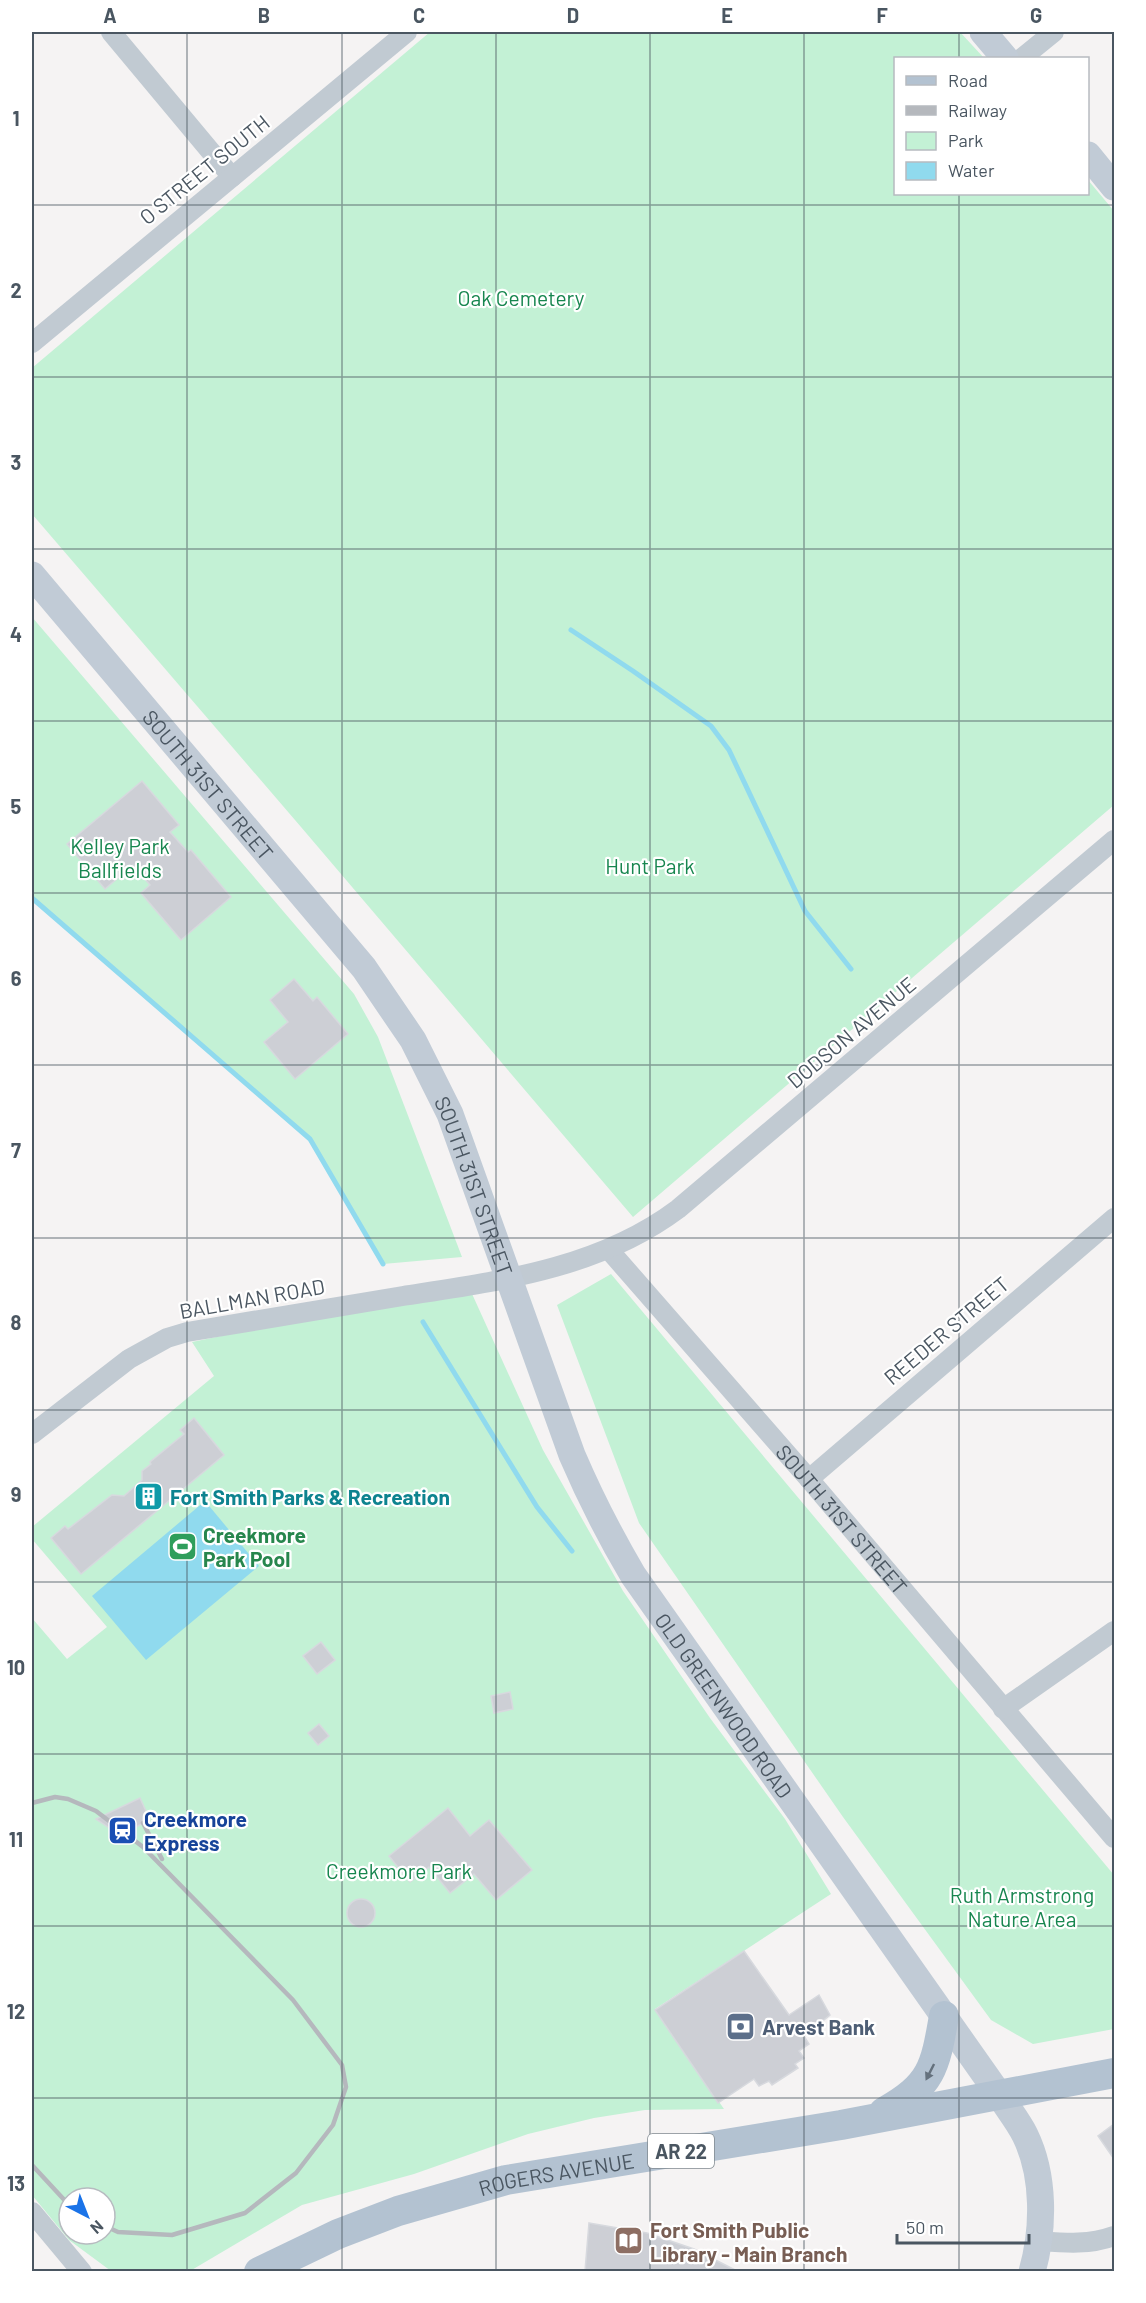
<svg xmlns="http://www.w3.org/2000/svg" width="1146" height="2303" font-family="Barlow,sans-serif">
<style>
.green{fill:#c3f1d5;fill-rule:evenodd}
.water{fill:#90daee}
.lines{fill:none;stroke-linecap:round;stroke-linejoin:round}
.stream{stroke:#90daee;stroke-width:5}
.building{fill:#cdcfd5;stroke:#d7d9de;stroke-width:1.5}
.street{stroke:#c1cad2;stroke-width:20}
.secondary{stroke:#c1cbd6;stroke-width:27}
.primary{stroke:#b3c2d1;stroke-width:30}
.rail{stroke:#b5b8bd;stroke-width:4.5}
.oneway{fill:#64717d}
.grid{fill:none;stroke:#4a5661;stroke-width:1.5;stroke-opacity:0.55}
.labels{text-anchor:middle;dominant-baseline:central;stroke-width:4.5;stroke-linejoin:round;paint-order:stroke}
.shield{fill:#fff;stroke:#808990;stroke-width:1.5}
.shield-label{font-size:20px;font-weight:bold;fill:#4a5661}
.street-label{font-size:21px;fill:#4a5661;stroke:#fff}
.park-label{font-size:21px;fill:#17864f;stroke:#fff}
.culture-label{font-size:21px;font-weight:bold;fill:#0d838f;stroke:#fff;text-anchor:start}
.leisure-label{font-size:21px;font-weight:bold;fill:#27864d;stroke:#fff;text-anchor:start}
.transit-label{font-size:21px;font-weight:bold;fill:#164399;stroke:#fff;text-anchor:start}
.service-label{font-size:21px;font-weight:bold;fill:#4e5e75;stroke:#fff;text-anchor:start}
.education-label{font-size:21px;font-weight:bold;fill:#785e54;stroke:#fff;text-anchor:start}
.neatline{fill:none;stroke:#4a5661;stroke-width:2}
.grid-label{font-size:20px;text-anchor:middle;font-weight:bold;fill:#4a5661}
</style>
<rect width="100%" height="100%" fill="#f5f3f3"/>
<!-- green -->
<path class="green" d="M430 32H960L984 58H896V194H1088V180L1114 211V805L633 1217 301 827 32 514V368Z
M32 617 354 994 378 1037 462 1257 383 1264 310 1139 32 898Z
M611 1274 1114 1875V2029L1033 2044 991 2020 843 1817 639 1523 557 1305Z
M468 1285 543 1450 623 1591 710 1718 785 1819 831 1894 655 2009 724 2109 645 2110 594 2118 528 2134 414 2174 302 2205 190 2271H111L69 2240 32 2195V1618L67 1659 107 1627 32 1539V1527L214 1376 192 1342ZM69 2198H105V2234H69Z"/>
<!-- water -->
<path class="water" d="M205 1501 259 1566 146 1660 92 1596Z"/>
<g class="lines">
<!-- stream -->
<path class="stream" d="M571 630 633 671 711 726 729 750 805 911 851 969
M32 898 310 1139 383 1264
M423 1322 537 1507 572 1551"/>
</g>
<!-- building -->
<path class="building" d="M142 781 179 825 170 832 188 852 191 850 231 897 181 940 141 893 150 885 133 865 105 889 67 844Z
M294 979 313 1001 317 997 348 1034 295 1079 264 1042 288 1022 270 1000Z
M194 1418 224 1455 81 1574 51 1538 65 1526 68 1529 112 1495 124 1496 142 1480V1471L151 1464 150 1462 184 1434 180 1430Z
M321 1642 335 1660 317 1674 303 1656Z
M510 1692 513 1709 494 1713 491 1696Z
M319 1724 329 1736 318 1745 308 1733Z
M140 1798 150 1820 120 1835 96 1819Z
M448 1808 470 1836 489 1820 532 1870 496 1900 474 1874 450 1893 429 1867 410 1882 389 1856Z
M347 1913a14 14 0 1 1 28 0a14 14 0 1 1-28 0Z
M744 1951 789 2015 819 1995 830 2015 804 2036 809 2044 799 2051 804 2058 795 2064 798 2068 772 2085 769 2081 759 2086 754 2079 718 2103 655 2010Z
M1114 2124V2159L1098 2136Z
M589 2223 647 2233 694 2249 737 2271H585Z"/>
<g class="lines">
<!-- street -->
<g class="street">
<path d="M111 32 232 177"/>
<path d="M1022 58 1054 32"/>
<path d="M32 343 407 32"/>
<path id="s1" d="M609 1250 809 1479 1114 1838"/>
<path d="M32 1434 129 1359 167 1338 187 1332C259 1320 331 1308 403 1296 499 1281 598 1269 678 1209L1114 840"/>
<path d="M809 1479 1114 1218"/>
<path d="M1003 1709 1114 1631"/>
<path d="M32 2212 82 2272"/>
<path d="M1040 2241C1066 2243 1089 2245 1114 2236"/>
</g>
<!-- secondary -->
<g class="secondary">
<path d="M983 32 1005 58"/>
<path d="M1088 155 1114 187"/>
<path id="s2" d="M32 575 364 968 413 1040 450 1114 572 1455C590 1497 610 1536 633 1575L1000 2096C1008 2109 1018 2121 1025 2135 1045 2176 1044 2229 1032 2272"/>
</g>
<!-- primary -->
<g class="primary">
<path d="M884 2112C932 2085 935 2068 944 2016"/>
<path id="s3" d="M259 2272 338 2234 398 2211 506 2180 841 2125 1114 2073"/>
</g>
<!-- rail -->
<path class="rail" d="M32 1803 55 1797 68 1799 96 1811 143 1847 293 2000 342 2065 346 2087 333 2125 296 2173 245 2213 172 2235 118 2232 105 2226
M143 1823 162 1859
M32 2165 69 2205"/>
</g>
<!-- one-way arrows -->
<defs><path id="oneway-solid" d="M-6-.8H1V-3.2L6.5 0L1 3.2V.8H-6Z" transform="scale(1.5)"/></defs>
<use class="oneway" href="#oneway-solid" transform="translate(930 2072) rotate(117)"/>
<!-- grid -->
<path class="grid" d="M187 32V2272M342 32V2272M496 32V2272M650 32V2272M804 32V2272M959 32V58M959 194V2272M32 205H1114M32 377H1114M32 549H1114M32 721H1114M32 893H1114M32 1065H1114M32 1238H1114M32 1410H1114M32 1582H1114M32 1754H1114M32 1926H1114M32 2098H1114"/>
<!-- icons -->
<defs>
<symbol id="building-square" viewBox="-11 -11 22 22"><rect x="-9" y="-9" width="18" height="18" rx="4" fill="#0f9aa8" stroke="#fff"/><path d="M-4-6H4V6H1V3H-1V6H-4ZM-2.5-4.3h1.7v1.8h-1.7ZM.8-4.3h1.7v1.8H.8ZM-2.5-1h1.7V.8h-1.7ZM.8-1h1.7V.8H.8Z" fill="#fff"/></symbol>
<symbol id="stadium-square" viewBox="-11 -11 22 22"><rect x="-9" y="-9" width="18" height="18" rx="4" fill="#2e9e5b" stroke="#fff"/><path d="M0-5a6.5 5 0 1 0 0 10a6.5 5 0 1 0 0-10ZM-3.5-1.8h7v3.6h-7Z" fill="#fff"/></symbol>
<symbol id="station-square" viewBox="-11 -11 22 22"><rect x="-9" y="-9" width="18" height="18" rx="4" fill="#1a4fb4" stroke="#fff"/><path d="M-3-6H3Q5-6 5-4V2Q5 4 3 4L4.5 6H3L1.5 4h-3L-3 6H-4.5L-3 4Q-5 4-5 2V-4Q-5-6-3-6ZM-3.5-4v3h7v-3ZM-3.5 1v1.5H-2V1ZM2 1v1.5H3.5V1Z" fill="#fff"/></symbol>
<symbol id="bank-square" viewBox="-11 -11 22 22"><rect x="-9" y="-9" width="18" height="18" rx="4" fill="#5c6f8a" stroke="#fff"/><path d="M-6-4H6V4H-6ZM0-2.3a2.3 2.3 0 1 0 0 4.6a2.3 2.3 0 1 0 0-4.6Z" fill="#fff"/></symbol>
<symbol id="library-square" viewBox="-11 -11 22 22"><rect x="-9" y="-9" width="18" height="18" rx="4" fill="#8d6e63" stroke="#fff"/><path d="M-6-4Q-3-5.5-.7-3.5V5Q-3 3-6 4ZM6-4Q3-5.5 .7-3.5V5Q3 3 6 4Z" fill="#fff"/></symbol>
</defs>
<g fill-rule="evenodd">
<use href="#building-square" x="132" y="1480" width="33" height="33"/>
<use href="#stadium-square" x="166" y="1530" width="33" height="33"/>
<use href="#station-square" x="106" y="1814" width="33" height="33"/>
<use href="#bank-square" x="724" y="2010" width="33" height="33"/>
<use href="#library-square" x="612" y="2224" width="33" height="33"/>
</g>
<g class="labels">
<!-- shield labels -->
<rect class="shield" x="648" y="2134" width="66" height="34" rx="4.5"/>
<g class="shield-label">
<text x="681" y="2151">AR 22</text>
</g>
<!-- street labels -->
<g class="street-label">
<text transform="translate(204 169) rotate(-39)">O STREET SOUTH</text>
<text stroke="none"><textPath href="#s2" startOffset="274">SOUTH 31ST STREET</textPath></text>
<text transform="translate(851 1032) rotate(-40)">DODSON AVENUE</text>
<text stroke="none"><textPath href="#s2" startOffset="760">SOUTH 31ST STREET</textPath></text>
<text transform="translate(252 1298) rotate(-10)">BALLMAN ROAD</text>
<text transform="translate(946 1330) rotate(-40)">REEDER STREET</text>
<text stroke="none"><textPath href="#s1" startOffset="356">SOUTH 31ST STREET</textPath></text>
<text stroke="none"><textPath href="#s2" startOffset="1340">OLD GREENWOOD ROAD</textPath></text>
<text stroke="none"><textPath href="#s3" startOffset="315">ROGERS AVENUE</textPath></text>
</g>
<!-- park labels -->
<g class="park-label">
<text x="521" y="297">Oak Cemetery</text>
<text x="120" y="845">Kelley Park<tspan x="120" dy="24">Ballfields</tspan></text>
<text x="650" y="865">Hunt Park</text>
<text x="399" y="1870">Creekmore Park</text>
<text x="1022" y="1894">Ruth Armstrong<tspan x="1022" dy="24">Nature Area</tspan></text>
</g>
<!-- culture labels -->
<g class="culture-label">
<text x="170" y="1496">Fort Smith Parks &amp; Recreation</text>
</g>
<!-- leisure labels -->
<g class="leisure-label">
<text x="203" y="1534">Creekmore<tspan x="203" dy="24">Park Pool</tspan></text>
</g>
<!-- transit labels -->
<g class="transit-label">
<text x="144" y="1818">Creekmore<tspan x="144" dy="24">Express</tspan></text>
</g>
<!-- service labels -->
<g class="service-label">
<text x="762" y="2026">Arvest Bank</text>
</g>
<!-- education labels -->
<g class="education-label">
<text x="650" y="2229">Fort Smith Public<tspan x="650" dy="24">Library - Main Branch</tspan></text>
</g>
</g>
<!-- border -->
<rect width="1146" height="2303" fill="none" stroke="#ffffff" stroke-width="66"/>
<!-- legend -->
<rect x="894" y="57" width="195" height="138" fill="#ffffff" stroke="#b7bbc0" stroke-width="1.5"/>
<rect x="906" y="76" width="30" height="9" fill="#b3c2d1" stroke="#b7bbc0" stroke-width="1.5"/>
<text x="948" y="87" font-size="18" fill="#4a5661">Road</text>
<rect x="906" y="106" width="30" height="9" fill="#b5b8bd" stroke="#b7bbc0" stroke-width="1.5"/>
<text x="948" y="117" font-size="18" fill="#4a5661">Railway</text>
<rect x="906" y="132" width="30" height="18" fill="#c3f1d5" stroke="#b7bbc0" stroke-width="1.5"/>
<text x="948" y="147" font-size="18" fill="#4a5661">Park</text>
<rect x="906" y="162" width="30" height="18" fill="#90daee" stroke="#b7bbc0" stroke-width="1.5"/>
<text x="948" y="177" font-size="18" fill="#4a5661">Water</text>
<!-- north arrow -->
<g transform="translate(87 2216) rotate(138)"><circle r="28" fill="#ffffff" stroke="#b7bbc0" stroke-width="1.5"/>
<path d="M0-4.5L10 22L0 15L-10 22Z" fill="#1a73e8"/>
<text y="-9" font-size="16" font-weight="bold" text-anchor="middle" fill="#4a5661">N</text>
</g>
<!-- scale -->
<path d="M897 2234v9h132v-9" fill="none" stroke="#4a5661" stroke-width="3"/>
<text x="906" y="2234" font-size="18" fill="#4a5661" stroke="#ffffff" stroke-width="4.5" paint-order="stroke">50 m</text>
<rect x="33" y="33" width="1080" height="2237" class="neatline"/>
<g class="grid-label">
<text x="110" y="23">A</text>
<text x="264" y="23">B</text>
<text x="419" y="23">C</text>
<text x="573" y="23">D</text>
<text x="727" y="23">E</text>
<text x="882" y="23">F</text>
<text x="1036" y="23">G</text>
<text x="16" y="126">1</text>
<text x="16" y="298">2</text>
<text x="16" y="470">3</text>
<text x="16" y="642">4</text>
<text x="16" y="814">5</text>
<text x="16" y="986">6</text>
<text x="16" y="1158">7</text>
<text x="16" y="1330">8</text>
<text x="16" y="1502">9</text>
<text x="16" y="1675">10</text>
<text x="16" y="1847">11</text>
<text x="16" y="2019">12</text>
<text x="16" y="2191">13</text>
</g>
</svg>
